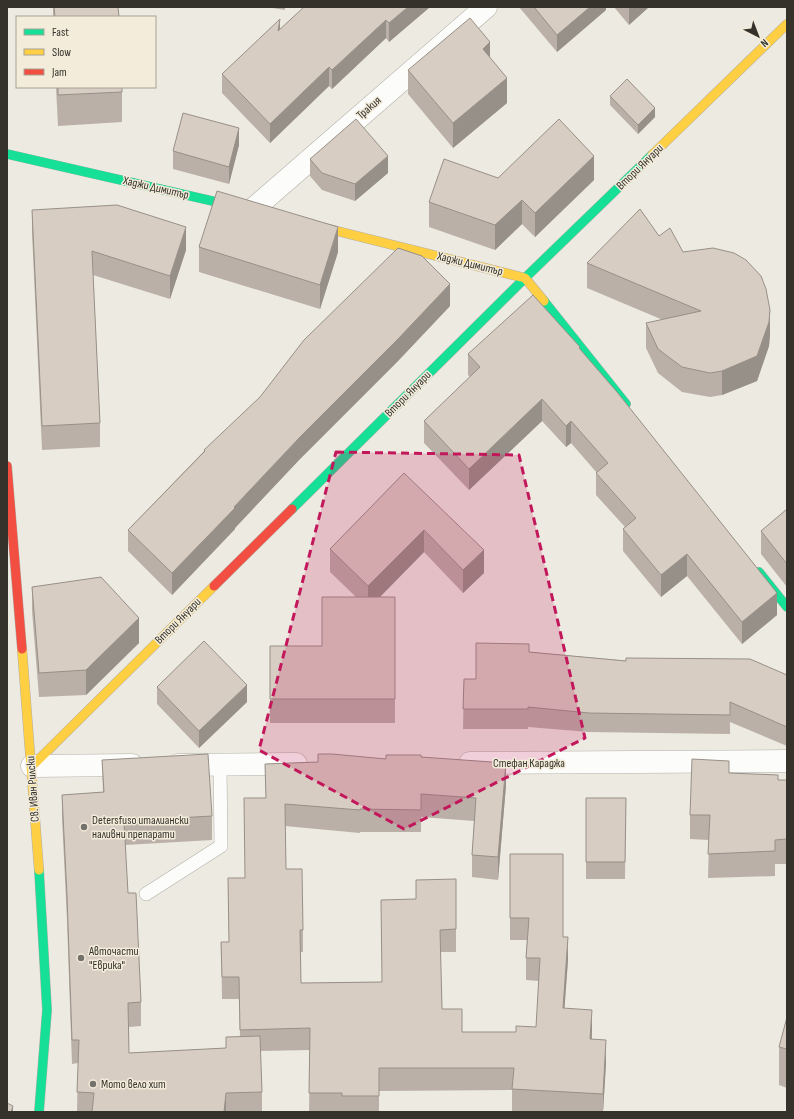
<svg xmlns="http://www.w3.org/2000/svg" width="794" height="1119" font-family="'Sofia Sans Condensed',sans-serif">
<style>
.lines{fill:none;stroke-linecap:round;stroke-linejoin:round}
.lane-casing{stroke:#b1afa8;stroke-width:14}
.street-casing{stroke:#b1afa8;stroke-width:23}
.fast-casing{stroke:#b1afa8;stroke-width:10}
.slow-casing{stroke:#b1afa8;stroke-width:10}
.jam-casing{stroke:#b1afa8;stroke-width:10}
.lane{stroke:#fcfcfa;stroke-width:13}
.street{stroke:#fcfcfa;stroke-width:22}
.fast{stroke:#16e098;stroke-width:9}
.slow{stroke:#ffcf43;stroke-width:9}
.jam{stroke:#f24e42;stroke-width:9}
.wall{fill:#bab0a7}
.shaded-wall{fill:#979088}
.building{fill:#d8cdc2;stroke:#979088}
.marked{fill:#c2185b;fill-opacity:0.2;stroke:#c2185b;stroke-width:3;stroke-dasharray:8 5;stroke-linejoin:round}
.poi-dot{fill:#75726b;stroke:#f3ecdb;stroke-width:1.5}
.labels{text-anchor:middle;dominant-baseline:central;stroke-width:3;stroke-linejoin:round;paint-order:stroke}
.street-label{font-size:12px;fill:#34322b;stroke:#f3ecdb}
.poi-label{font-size:12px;fill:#34322b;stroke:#f3ecdb;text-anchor:start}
</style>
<rect width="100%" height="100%" fill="#edeae1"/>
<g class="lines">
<defs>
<path id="lane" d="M146 894 221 846 220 765"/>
<path id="street" d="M252 210 486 7
M470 763 787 761
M178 765 296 764
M32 766 132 765"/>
<path id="fast" d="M7 154 243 208
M544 301 626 404
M292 509 525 278 652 155
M759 572 787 607
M39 1112 47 1010 39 870"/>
<path id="slow" d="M652 155 787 24
M309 224 525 278 544 301
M22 649 39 870
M32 766 214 586"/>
<path id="jam" d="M7 466 22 649
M214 586 292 509"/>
</defs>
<!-- lane casing -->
<use href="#lane" class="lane-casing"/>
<!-- street casing -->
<use href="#street" class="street-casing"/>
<!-- fast casing -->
<use href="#fast" class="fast-casing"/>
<!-- slow casing -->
<use href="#slow" class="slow-casing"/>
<!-- jam casing -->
<use href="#jam" class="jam-casing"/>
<!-- lane -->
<use href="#lane" class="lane"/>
<!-- street -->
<use href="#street" class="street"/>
<!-- fast -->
<use href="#fast" class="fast"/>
<!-- slow -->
<use href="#slow" class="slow"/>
<!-- jam -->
<use href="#jam" class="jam"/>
</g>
<!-- wall -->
<path class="wall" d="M53 7H118L119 17H53Z
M266 7H285V10Z
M430 7 389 42 386 38 332 89 329 86 270 143 222 93V74L280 29Z
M519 7H606V10L557 52Z
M614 7H649L629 25Z
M408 70 507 103 453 148 408 94Z
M56 87H122V122L58 126Z
M610 96 655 117 638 134 610 105Z
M239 145 229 184 173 169V151Z
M310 159 388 173 355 201 322 190 310 176Z
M498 178 594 180 535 237 522 224 495 250 429 227V202Z
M32 210 186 250 170 299 93 275 100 423V447L42 450 32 233Z
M659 236 683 252 770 335 769 346 757 381 722 395 710 397 682 392 658 373 646 348V323L663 320 587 288V263Z
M199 247 338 252 320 309 199 272Z
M450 306 398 361 300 459 235 528V529L172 595 128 551V530L204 451V450Z
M580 350 777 615 742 644 687 576 661 597 623 551V529L625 527 596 495V473H597L571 443 566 447 542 421 469 490 424 443V421L470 377 468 375V354Z
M404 473 484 573 463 593 424 552 380 597H395V723H270V646H322L356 597 330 572V549Z
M787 509V587L761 554V531Z
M32 587 139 643 86 695 39 697 32 611Z
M529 652 787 675V746L730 722V734L589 732 528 727V729H463L464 679H476Z
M157 687 247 702 199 748 157 704Z
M421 757 506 785 498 880 472 877V855L474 821 421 817V832H360V833L285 826 286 869 303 930V952H300L301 983 382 982 416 899 456 879V952H440L442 1009 462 1032H516L536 1027 539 981 526 980V958L527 940H510V854L563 937 568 960 564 1008 592 1032V1039L606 1063 603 1112H522L512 1111V1090L379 1091V1112H309L310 1050 260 1051 262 1092V1112H77L78 1063 72 1064 67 920 62 818V795L103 792 102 760 212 816V840L125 845 128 893 141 1002V1026L129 1027V1053L226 1048V1037H240L239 999H222L221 942H229L228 878H245L266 798 265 764 318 762Z
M729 773 778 780H787V864H775V876L708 878 709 840 690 839V815Z
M586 798H626L625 879H586Z
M779 1047 787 1049V1088L779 1085Z"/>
<!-- shaded-wall -->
<path class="shaded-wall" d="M408 7H430L389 42V23Z
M590 7H606V10L557 52V35Z
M629 7H649L629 25Z
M280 19V37L278 31Z
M386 20V38L332 89V70Z
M490 42V67L483 49Z
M329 67V86L270 143V124Z
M507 78V103L453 148V123Z
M655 108V117L638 134V125Z
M239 128V145L229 184V167Z
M388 156V173L355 201V184Z
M594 156V180L535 237V213Z
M522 200V224L495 250V225Z
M186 227V250L170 299V276Z
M338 227V252L320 309V285Z
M450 284V306L398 361 300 459 235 528V529L172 595V573L300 437Z
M770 310V335L769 346 757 381 722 395V371Z
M542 399V421L469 490V469Z
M571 421V443L566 447V426Z
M424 530V552L368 609V586Z
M484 550V573L463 593V570Z
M687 554V576L661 597V575Z
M777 593V615L742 644V622Z
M139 618V643L86 695V670Z
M247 685V702L199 748V731Z
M506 763V785L498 880V857Z
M568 937V960L563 1030V1008Z
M592 1010V1032L590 1062V1039Z
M606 1040V1063L603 1112V1094Z
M226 1093V1112H224Z
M13 1106V1112H11Z"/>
<!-- building -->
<path class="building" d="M54 7H118L119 17H55Z
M304 7H408L389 23 386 20 332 70 329 67 270 124 222 74 280 19 278 31Z
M534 7H590L557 35Z
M470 18 490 42 483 49 507 78 453 123 408 70Z
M627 79 655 108 638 125 610 96Z
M58 87H122V92L58 95Z
M183 113 239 128 229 167 173 151Z
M356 119 388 156 355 184 322 173 310 159Z
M559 119 594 156 535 213 522 200 495 225 429 202 444 159 498 178Z
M217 191 338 227 320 285 199 247Z
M117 205 186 227 170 276 92 251 100 423 42 426 32 210Z
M640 209 659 236 670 228 683 252 713 248 734 253 746 260 761 276 766 289 770 310 769 322 757 356 722 371 710 373 682 367 658 349 646 323 701 311 587 263Z
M398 248 422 256 450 284 398 339 300 437 234 507 235 508 172 573 128 530 205 451 204 450 260 397 304 340Z
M533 295 580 347 579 348 617 392 777 593 742 622 687 554 661 575 623 529 636 518 596 473 608 463 571 421 566 426 542 399 469 469 424 421 480 367 468 354Z
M404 473 484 550 463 570 424 530 368 586 330 549Z
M787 509V564L761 531Z
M101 577 139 618 86 670 39 673 32 587Z
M322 597H395V699H270V646H322Z
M204 641 247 685 199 731 157 687Z
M476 643 529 644V652L626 661V658L750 659 787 675V727L730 702V715L589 713 528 707V709H463L464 679H476Z
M208 754 212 816 124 821 128 893H136L141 1002 128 1003 129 1053 226 1048V1037L260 1036 262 1092 226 1093 224 1112H92L94 1093 77 1092 79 1040H72L67 896 62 795 104 792 102 760Z
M318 754H332L386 759V755H421V757L506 763 498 857 472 855 476 798 421 794V810L360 809V810L285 804 286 869H302L303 930H300L301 983 382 982 381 900 416 899V880L456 879V929L440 930 442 1009H462V1032H516V1026L536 1027 540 958H526L529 918H510V854H563V937H568L563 1008 592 1010 590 1039 606 1040 603 1094 512 1089 514 1068H379V1096H342V1093H309L310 1028 240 1030 239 977H222L221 942H229L228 878H245L244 798H266L265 764 318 762Z
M692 759 729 761V773L778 775V780H787V839L775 840V851L708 854 710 815H690Z
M586 798H626L625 862H586Z
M787 1017V1049L779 1047Z
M7 1103 13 1106 11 1112H7Z"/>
<!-- marked area -->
<path class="marked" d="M336 452 519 455 585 738 404 829 259 750Z"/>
<!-- markers -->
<g class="poi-dot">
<circle cx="84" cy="827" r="4"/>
<circle cx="81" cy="958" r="4"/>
<circle cx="93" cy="1084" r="4"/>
</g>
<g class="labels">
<!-- street labels -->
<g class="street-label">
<text transform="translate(369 108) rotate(-41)">Тракия</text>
<text transform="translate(640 167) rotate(-44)">Втори Януари</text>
<text transform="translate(156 188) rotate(13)">Хаджи Димитър</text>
<text transform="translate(470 264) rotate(14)">Хаджи Димитър</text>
<text transform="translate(408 394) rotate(-45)">Втори Януари</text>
<text transform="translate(178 621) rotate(-45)">Втори Януари</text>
<text x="529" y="763">Стефан Караджа</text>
<text transform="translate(33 789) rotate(-94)">Св. Иван Рилски</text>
</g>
<!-- poi labels -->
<g class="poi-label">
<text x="92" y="820">Detersfuso италиански<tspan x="92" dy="14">наливни препарати</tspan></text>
<text x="89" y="951">Авточасти<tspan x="89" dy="14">"Еврика"</tspan></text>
<text x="101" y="1084">Мото вело хит</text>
</g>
</g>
<!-- border -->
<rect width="794" height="1119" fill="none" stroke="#34322b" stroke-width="16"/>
<!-- legend -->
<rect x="16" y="16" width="140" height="72" fill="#f3ecdb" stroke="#a7a295"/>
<rect x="24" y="29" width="20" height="6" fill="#16e098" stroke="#a7a295"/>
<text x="52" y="36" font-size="12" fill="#34322b">Fast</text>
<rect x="24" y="49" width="20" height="6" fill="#ffcf43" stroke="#a7a295"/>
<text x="52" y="56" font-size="12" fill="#34322b">Slow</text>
<rect x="24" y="69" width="20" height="6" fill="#f24e42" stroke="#a7a295"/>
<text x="52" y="76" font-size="12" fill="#34322b">Jam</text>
<!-- north arrow -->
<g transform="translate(758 36) rotate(138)" stroke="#f3ecdb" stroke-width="3" paint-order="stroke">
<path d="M0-3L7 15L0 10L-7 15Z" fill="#34322b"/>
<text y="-6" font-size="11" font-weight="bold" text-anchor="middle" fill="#34322b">N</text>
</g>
</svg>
